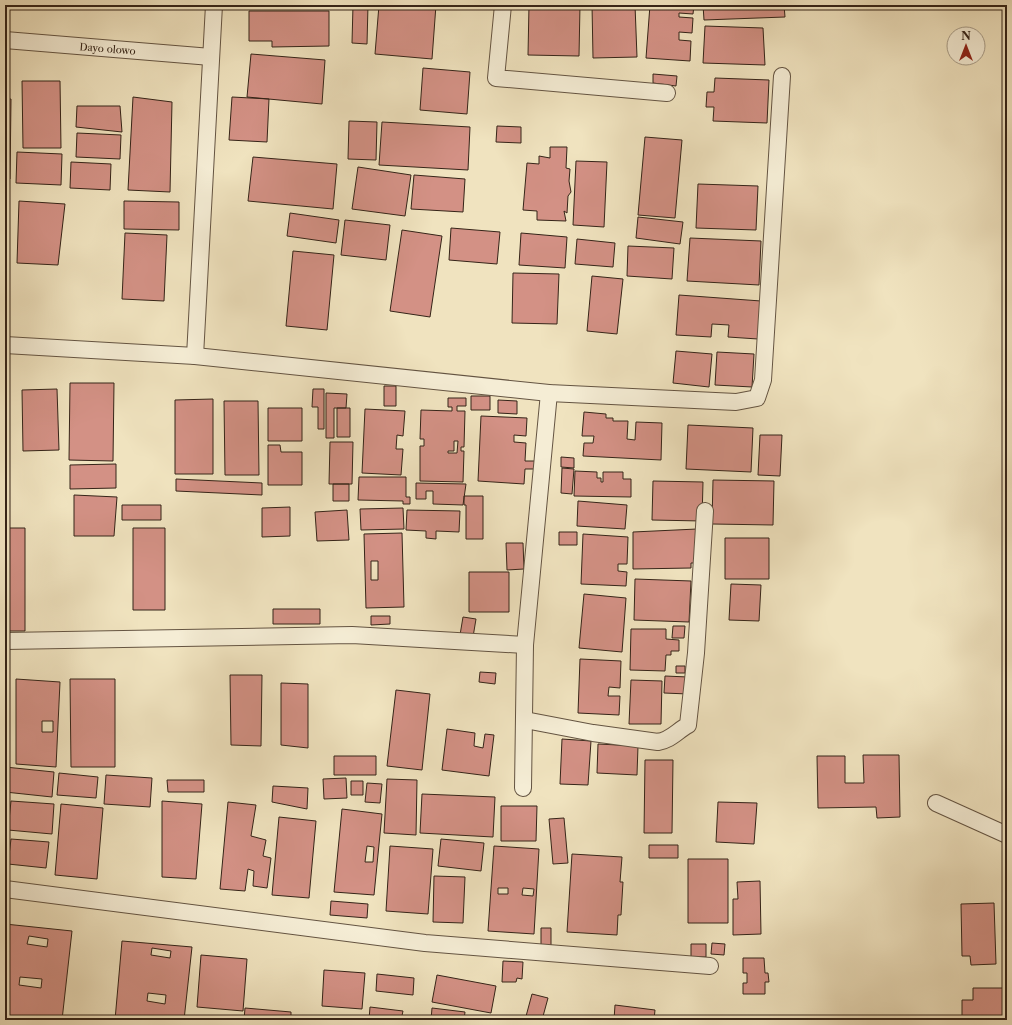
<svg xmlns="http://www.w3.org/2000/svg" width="1012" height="1025" font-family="'Libre Caslon Text',serif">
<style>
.building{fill:#d39185;stroke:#352418;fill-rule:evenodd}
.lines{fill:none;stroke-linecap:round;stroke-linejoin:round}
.minor-casing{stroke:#645442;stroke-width:18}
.minor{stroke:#f5edd5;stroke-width:16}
.labels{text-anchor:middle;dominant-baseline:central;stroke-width:4;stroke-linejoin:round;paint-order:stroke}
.street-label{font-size:10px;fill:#352418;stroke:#f5edd5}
</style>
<rect width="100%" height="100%" fill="#f0e3bf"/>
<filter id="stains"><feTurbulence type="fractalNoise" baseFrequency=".005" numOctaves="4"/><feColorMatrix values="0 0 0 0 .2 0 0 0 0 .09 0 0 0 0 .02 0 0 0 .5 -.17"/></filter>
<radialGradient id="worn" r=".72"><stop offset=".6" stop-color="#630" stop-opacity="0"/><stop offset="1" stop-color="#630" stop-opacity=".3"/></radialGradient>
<!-- building -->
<path class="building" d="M353 5H368L367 44 352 43Z
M379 5H436L432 59 375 54Z
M529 5H580L579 56 528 55Z
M592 5H635L637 57 593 58Z
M650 5H694L693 14 679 13V17L693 18 692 33 679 32V40L691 41 690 61 646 58Z
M703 5H784L785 17 704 20Z
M249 11H329V46L272 47V41H249Z
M705 26 763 28 765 65 703 63Z
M251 54 325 60 322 104 247 97Z
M423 68 470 72 467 114 420 110Z
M653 74 677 76 676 86 653 83Z
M715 78 769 80 767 123 713 121 714 107H706L707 92H714Z
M22 81H60L61 148H23Z
M133 97 172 102 170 192 128 190Z
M232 97 269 99 267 142 229 140Z
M5 99H11L10 179H5Z
M77 106H120L122 132 76 127Z
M349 121 377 122 376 160 348 159Z
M382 122 470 127 468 170 379 165Z
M497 126 521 127V143L496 142Z
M77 133 121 135 120 159 76 157Z
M645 137 682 140 675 218 638 215Z
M550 147H567L566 168 570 169 569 181 571 192 568 196 567 213 564 211 566 221 537 220V211L523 210 527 163 539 164V156L550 158Z
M17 152 62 154 61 185 16 183Z
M253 157 337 164 333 209 248 201Z
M576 161 607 162 604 227 573 225Z
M71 162 111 164 110 190 70 188Z
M358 167 411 175 405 216 352 209Z
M414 175 465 179 463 212 411 209Z
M698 184 758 186 756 230 696 228Z
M19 201 65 204 58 265 17 263Z
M124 201 179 202V230L124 229Z
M290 213 339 220 336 243 287 236Z
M638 217 683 222 680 244 636 238Z
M345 220 390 225 386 260 341 255Z
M451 228 500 232 497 264 449 260Z
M402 230 442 236 430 317 390 311Z
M125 233 167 235 164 301 122 299Z
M521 233 567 237 565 268 519 265Z
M5 235H8V287H5Z
M690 238 761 241 759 285 687 281Z
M577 239 615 243 613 267 575 264Z
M628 246 674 248 672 279 627 276Z
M293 251 334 255 327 330 286 326Z
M513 273 559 274 557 324 512 323Z
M592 276 623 279 617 334 587 331Z
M679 295 761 301 758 339 728 337 729 325 712 324 711 337 676 335Z
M676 351 712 354 709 387 673 383Z
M717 352 754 354 752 387 715 385Z
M70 383H114L113 461 69 460Z
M384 386H396V406H384Z
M57 389 59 450 23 451 22 390Z
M313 389H324V429H318V407H312Z
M326 393 347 394 346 408H334V438H326Z
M471 396H490V410H471Z
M448 398H466V406H457V411H465L464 447H461V451H464L463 482 420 481V446H424V439H420L421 410 452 411V407H448ZM454 441H458L457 453H448V451H454Z
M213 399V474H175V400Z
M498 400 517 401V414L498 413Z
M224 401H258L259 475H225Z
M268 408H302V441H268Z
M337 408H350V437H337Z
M365 409 405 411 403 436 397 435 396 449H403L401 475 362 473Z
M584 412 606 414V418H613V421H628L627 439 635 440 636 422 662 423 661 460 583 456 584 443H593L594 436H582Z
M481 416 527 418 526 436 514 435V442L526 443 525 461H535L534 469H525L524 484 478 481Z
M688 425 753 428 751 472 686 469Z
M760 435H782L780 476 758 475Z
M330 442H353L352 484H329Z
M268 445H280L281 452H302V485H268Z
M561 457 574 458V468L561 467Z
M116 464V488L70 489V465Z
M562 468 574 469 572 494 561 493Z
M575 471 597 472V478H601V482H603V472H623V479H631V497L574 496Z
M359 477H406V497H410V504H403V501L358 500Z
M176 479 262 483V495L176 491Z
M713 480 774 481 773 525 712 524Z
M653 481 703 482 702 521 652 520Z
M416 483 466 484 463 505 433 504V491H426V499H416Z
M333 484H349V501H333Z
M74 495 117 497 114 536H74Z
M464 496H483V539H466V505H464Z
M578 501 627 505 625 529 577 526Z
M122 505H161V520H122Z
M290 507V536L262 537V508Z
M403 508 404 529 361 530 360 509Z
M347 510 349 540 317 541 315 512Z
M407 510 460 511 459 532 436 531V539L426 538V531L406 530Z
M5 528H25V631H5Z
M133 528H165V610H133Z
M697 529 698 563H691V568L633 569V532Z
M559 532H577V545H559Z
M402 533 404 607 366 608 364 534ZM371 561H378V580H371Z
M583 534 628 537 627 564H618V571L627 572 626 586 581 584Z
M725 538H769V579H725Z
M506 543H523L524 569 507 570Z
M469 572H509V612H469Z
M635 579 691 581 689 622 634 620Z
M731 584 761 585 759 621 729 620Z
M584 594 626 598 622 652 579 648Z
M273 609H320V624H273Z
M371 616H390V624L371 625Z
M463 617 476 619 473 637 460 635Z
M673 626H685L684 638H672Z
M631 629H666V639L679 640V651H671V655H666L665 671 630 670Z
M580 659 621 661 620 688 609 687 608 696H620L619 715 578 713Z
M676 666H685V673H676Z
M480 672 496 673 495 684 479 682Z
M230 675H262L261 746 231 745Z
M665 676 688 677V694L664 693Z
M16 679 60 682 56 767 16 764ZM42 721H53V732H42Z
M70 679H115V767H71Z
M631 680 662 681 661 724H629Z
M281 683 308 684V748L281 745Z
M396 690 430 694 422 770 387 766Z
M447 729 475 733 474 746 483 748 485 734 494 735 489 776 442 770Z
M562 739 591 741 588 785 560 784Z
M598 744 638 746 637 775 597 773Z
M863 755H899L900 817 877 818 876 807 818 808 817 756H845V783H864Z
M334 756H376V775H334Z
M645 760H673L672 833H644Z
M5 767 54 772 52 797 5 792Z
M59 773 98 777 96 798 57 795Z
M106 775 152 778 150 807 104 804Z
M346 778 347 798 324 799 323 779Z
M387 779 417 780 416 835 384 833Z
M167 780H204V792H168Z
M351 781H363V795H351Z
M367 783 382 784 380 803 365 802Z
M273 786 308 788 307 809 272 802Z
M422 794 495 797 493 837 420 833Z
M11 801 54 804 52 834 8 830Z
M162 801 202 804 196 879 162 877Z
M228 802 256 805 251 836 266 840 263 856 271 858 267 888 253 886 254 871 248 869 245 891 220 889Z
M718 802 757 803 754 844 716 842Z
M61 804 103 808 97 879 55 875Z
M501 806H537L536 841H501Z
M342 809 382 814 374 895 334 892ZM367 846 374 847 373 862H365Z
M279 817 316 821 309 898 272 895Z
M564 818 568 863 553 864 549 819Z
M11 839 49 842 46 868 8 864Z
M441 839 484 843 481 871 438 866Z
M649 845H678V858H649Z
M390 846 433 849 428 914 386 911Z
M494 846 539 849 534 934 488 931ZM498 888H508V894H498ZM523 888 534 889 533 896 522 895Z
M572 854 622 857 620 882H623L621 915H618L617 935 567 932Z
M688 859H728V923H688Z
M434 876 465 877 463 923 433 922Z
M760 881 761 934 733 935V899H738L737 882Z
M331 901 368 904 367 918 330 915Z
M994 903 996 964 971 965 970 956H962L961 904Z
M5 924 72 931 62 1020H5ZM29 936 48 939 47 947 27 944ZM20 977 42 979 41 988 19 985Z
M541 928H551V949H541Z
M122 941 192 947 184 1020H115ZM152 948 171 951 170 958 151 955ZM148 993 166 995 165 1004 147 1001Z
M712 943 725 944 724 955 711 954Z
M691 944H706V957H691Z
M201 955 247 959 243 1011 197 1007Z
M743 958H764L765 973H768L769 982H765V994H743V983H747V973H743Z
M503 961 523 962 522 979 517 978 516 982H502Z
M324 970 365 973 362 1009 322 1006Z
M377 974 414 978 413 995 376 991Z
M437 975 496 986 491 1013 432 1002Z
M973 988H1003L1004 1018H1001V1020H962V1000H973Z
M532 994 548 998 542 1020H525Z
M615 1005 655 1010 654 1020H614Z
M370 1007 403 1011 401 1020H369Z
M245 1008 291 1012V1020H244Z
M432 1008 465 1012 464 1020H431Z
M474 1016 495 1020H474Z"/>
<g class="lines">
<defs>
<g id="minor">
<path d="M503 5 496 78 667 93"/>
<path id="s1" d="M5 40 211 57"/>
<path d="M5 345 195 356 549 393 736 402 757 398 763 380 782 76"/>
<path d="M195 356 214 5"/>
<path d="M5 641 352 635 525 645"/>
<path d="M525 720 593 733 658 742C671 740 677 731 688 725L696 653 705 511"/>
<path d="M523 788 525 645 549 393"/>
<path d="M936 803 1007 835"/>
<path d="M5 889 425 943 710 966"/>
</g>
</defs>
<!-- minor casing -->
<use href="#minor" class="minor-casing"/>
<!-- minor -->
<use href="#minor" class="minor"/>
</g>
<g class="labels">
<!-- street labels -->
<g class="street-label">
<text stroke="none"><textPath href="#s1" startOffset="103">Dayo olowo</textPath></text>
</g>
</g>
<!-- margin -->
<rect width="1012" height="1025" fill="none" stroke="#f0e3bf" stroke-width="20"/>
<rect x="6" y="6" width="1000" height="1013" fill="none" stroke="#352418" stroke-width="2"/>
<rect x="10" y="10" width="992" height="1005" fill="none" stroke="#352418"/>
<!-- north arrow -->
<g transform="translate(966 46)"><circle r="19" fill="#f5edd5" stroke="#a89d89"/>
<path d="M0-3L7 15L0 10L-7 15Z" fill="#8f2418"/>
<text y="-6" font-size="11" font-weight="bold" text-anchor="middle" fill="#352418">N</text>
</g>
<rect width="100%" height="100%" filter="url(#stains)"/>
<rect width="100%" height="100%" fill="url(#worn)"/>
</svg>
